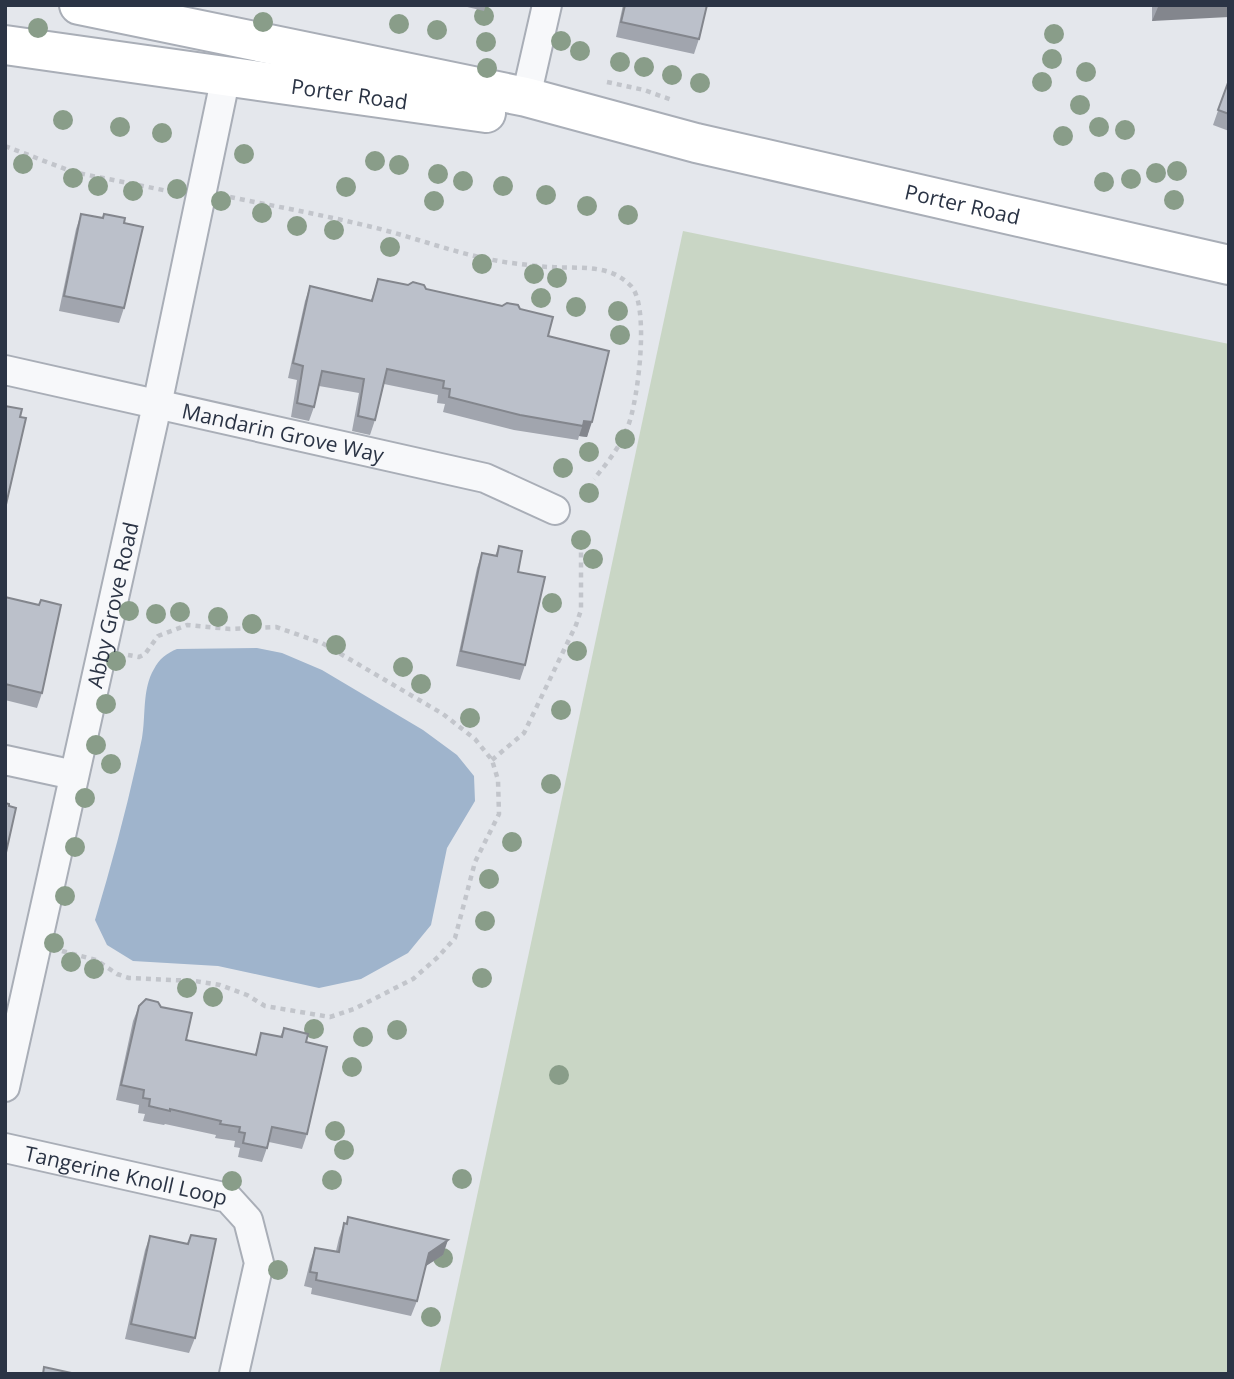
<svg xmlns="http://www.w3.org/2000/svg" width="1234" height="1379" font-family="'Open Sans',sans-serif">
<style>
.green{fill:#c9d6c5}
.water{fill:#9fb4cc}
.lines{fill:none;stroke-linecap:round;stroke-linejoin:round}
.minor-casing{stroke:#a9aeb7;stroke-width:32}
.secondary-casing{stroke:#a9aeb7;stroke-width:42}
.path{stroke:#c2c5cb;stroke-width:4.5;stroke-dasharray:5 5;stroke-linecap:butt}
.minor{stroke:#f7f8fa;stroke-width:28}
.secondary{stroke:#fff;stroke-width:38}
.tree{fill:#899d89}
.wall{fill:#a1a5ae}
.shaded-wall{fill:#83868d}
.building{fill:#bbc0ca;stroke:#83868d;stroke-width:2}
.labels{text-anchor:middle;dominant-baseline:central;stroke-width:6;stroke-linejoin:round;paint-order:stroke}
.street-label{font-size:21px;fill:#2b3445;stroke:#f4f6f9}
</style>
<rect width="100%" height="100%" fill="#e4e7ec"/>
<!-- green -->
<path class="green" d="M683 231 1229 344V1374H439Z"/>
<!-- water -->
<path class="water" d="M257 648 282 653 322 670 423 730 457 755 474 776 475 801 447 848 431 925 408 953 361 979 319 988 218 966 133 961 107 945 95 920C113 860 129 800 142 738 146 716 142 689 154 669 159 659 167 653 177 649Z"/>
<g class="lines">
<defs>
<g id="minor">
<path d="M526 97 547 5"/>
<path id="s1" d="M5 370 485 478 555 510"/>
<path d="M5 760 74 775"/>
<path id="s2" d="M5 1087 157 405 226 76"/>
<path id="s3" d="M5 1148 228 1198 248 1220 259 1263 234 1374"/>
</g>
<g id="secondary">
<path id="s4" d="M79 5 526 97 696 143 1229 265"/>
<path id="s5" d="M5 45 486 113"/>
</g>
</defs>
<!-- minor casing -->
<use href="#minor" class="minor-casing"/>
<!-- secondary casing -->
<use href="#secondary" class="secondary-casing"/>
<!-- path -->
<path class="path" d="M607 82 644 90 672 100
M5 146 73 172 173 192
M230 197C279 207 328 216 376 228 424 240 470 259 520 264 530 265 541 267 551 267 579 269 609 263 631 286 650 306 638 401 628 426 621 446 607 463 594 479
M492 760 524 733 576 625 581 610V552
M62 951 96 960 117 974 129 978 195 981 220 985 247 995 265 1006 330 1017 354 1009 413 979 438 957 455 938 475 862 499 814 498 780 492 760 475 739 443 714 322 643 276 627 230 629 187 625 158 636 145 654 139 657 128 655"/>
<!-- minor -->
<use href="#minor" class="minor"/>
<!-- secondary -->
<use href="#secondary" class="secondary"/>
</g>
<!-- trees -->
<g class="tree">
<circle cx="484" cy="16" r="10"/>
<circle cx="263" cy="22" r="10"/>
<circle cx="399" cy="24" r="10"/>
<circle cx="38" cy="28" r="10"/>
<circle cx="437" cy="30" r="10"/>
<circle cx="1054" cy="34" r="10"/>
<circle cx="561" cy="41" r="10"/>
<circle cx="486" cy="42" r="10"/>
<circle cx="580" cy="51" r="10"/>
<circle cx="1052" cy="59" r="10"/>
<circle cx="620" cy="62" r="10"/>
<circle cx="644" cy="67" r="10"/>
<circle cx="487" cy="68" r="10"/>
<circle cx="1086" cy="72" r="10"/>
<circle cx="672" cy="75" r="10"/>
<circle cx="1042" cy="82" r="10"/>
<circle cx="700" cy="83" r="10"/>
<circle cx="1080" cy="105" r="10"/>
<circle cx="63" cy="120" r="10"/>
<circle cx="120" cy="127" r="10"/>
<circle cx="1099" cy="127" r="10"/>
<circle cx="1125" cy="130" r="10"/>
<circle cx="162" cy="133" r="10"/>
<circle cx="1063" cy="136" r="10"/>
<circle cx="244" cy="154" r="10"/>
<circle cx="375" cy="161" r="10"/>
<circle cx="23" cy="164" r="10"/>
<circle cx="399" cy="165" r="10"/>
<circle cx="1177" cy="171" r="10"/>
<circle cx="1156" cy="173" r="10"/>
<circle cx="438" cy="174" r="10"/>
<circle cx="73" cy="178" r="10"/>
<circle cx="1131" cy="179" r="10"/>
<circle cx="463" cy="181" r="10"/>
<circle cx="1104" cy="182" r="10"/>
<circle cx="98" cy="186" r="10"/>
<circle cx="503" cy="186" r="10"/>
<circle cx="346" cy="187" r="10"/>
<circle cx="177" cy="189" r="10"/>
<circle cx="133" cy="191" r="10"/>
<circle cx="546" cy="195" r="10"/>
<circle cx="1174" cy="200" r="10"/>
<circle cx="221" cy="201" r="10"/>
<circle cx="434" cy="201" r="10"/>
<circle cx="587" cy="206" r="10"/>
<circle cx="262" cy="213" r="10"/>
<circle cx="628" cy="215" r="10"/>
<circle cx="297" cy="226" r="10"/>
<circle cx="334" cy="230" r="10"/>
<circle cx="390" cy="247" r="10"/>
<circle cx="482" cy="264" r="10"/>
<circle cx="534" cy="274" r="10"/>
<circle cx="557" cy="278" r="10"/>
<circle cx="541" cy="298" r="10"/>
<circle cx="576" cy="307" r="10"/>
<circle cx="618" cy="311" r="10"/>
<circle cx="620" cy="335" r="10"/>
<circle cx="625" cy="439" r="10"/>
<circle cx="589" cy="452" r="10"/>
<circle cx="563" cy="468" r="10"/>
<circle cx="589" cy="493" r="10"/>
<circle cx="581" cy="540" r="10"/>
<circle cx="593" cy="559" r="10"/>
<circle cx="552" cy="603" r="10"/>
<circle cx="129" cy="611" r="10"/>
<circle cx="180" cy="612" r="10"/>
<circle cx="156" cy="614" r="10"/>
<circle cx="218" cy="617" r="10"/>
<circle cx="252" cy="624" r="10"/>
<circle cx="336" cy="645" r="10"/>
<circle cx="577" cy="651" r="10"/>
<circle cx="116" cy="661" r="10"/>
<circle cx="403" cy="667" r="10"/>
<circle cx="421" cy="684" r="10"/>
<circle cx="106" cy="704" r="10"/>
<circle cx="561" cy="710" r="10"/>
<circle cx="470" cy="718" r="10"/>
<circle cx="96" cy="745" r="10"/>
<circle cx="111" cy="764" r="10"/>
<circle cx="551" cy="784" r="10"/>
<circle cx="85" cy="798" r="10"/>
<circle cx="512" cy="842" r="10"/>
<circle cx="75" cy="847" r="10"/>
<circle cx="489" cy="879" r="10"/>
<circle cx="65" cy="896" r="10"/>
<circle cx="485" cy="921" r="10"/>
<circle cx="54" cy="943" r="10"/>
<circle cx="71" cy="962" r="10"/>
<circle cx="94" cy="969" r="10"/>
<circle cx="482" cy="978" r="10"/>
<circle cx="187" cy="988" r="10"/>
<circle cx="213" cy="997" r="10"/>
<circle cx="314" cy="1029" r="10"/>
<circle cx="397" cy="1030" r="10"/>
<circle cx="363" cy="1037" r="10"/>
<circle cx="352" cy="1067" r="10"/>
<circle cx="559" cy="1075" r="10"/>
<circle cx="335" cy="1131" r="10"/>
<circle cx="344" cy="1150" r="10"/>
<circle cx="462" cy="1179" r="10"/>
<circle cx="332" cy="1180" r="10"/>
<circle cx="232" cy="1181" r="10"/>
<circle cx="443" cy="1258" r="10"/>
<circle cx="278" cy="1270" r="10"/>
<circle cx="431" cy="1317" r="10"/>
</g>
<!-- wall -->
<path class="wall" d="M459 5H486L484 11Z
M623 5H707L699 39 694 54 616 37Z
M1152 5H1229L1152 21Z
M1229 79V131L1213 125Z
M81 214 124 223V308L119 323 59 311 76 229Z
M378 279 520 309 548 336 609 351 587 437 579 436 578 440 514 430 443 412 445 404 437 403 438 395 384 384 375 420 370 435 352 431 359 393 319 386 314 407 309 421 291 417 297 380 288 378 305 301 310 286 371 300Z
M499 546 518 572 525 665 520 680 456 666 477 568 482 553 495 556Z
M5 597 39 605 41 600 42 693 37 708 5 700Z
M139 1006 161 1007 186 1040 255 1055 261 1033 280 1037 284 1028 306 1042 307 1134 302 1149 269 1142 262 1162 238 1157 240 1148 234 1147 235 1141 215 1138 216 1135 165 1124 164 1125 143 1121 145 1114 138 1113 139 1105 116 1100 133 1021Z
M348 1217 443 1255 425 1266 417 1301 411 1316 311 1294 312 1288 304 1286 310 1262 315 1248 336 1251 339 1238 344 1223H346Z
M191 1235 195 1338 189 1353 125 1339 145 1250 150 1236 187 1244Z"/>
<!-- shaded-wall -->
<path class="shaded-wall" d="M1180 5H1229V17L1152 21 1158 7Z
M584 421 592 422 587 437 579 436Z
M448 1240 443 1255 423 1268 429 1253Z"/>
<!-- building -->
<path class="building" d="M625 5H707L699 39 621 22Z
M1229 80V114L1218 110Z
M81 214 103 218 104 214 125 218 124 223 143 227 124 308 64 296Z
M378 279 408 285 413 282 424 285 426 289 502 306 507 303 518 305 520 309 553 317 548 336 609 351 592 422 584 421 583 426 520 415 449 397 450 389 443 388 444 381 387 369 375 420 358 416 364 379 322 371 314 407 297 403 303 366 293 363 310 286 372 301Z
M5 406 22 409 20 417 26 418 5 509Z
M499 546 522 551 518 572 545 577 525 665 461 651 482 553 497 556Z
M5 597 39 605 41 600 61 605 42 693 5 684Z
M5 803 9 804V806L16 808 5 857Z
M146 999 158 1002 161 1007 192 1013 186 1040 256 1055 261 1033 282 1037 284 1028 308 1034 306 1042 327 1047 307 1134 272 1127 267 1148 243 1143 245 1133 239 1132 240 1127 220 1124 221 1121 170 1109V1111L149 1106 150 1099 143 1098 144 1090 121 1085 139 1006Z
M348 1217 448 1240 429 1253 417 1301 316 1280 317 1273 310 1272 315 1248 339 1252 344 1223 347 1224Z
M191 1235 216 1239 195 1338 131 1324 150 1236 188 1244Z
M44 1367 76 1374H43Z"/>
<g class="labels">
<!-- street labels -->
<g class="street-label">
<text stroke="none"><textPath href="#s5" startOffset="348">Porter Road</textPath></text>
<text stroke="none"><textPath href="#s4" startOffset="906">Porter Road</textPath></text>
<text stroke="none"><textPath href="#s1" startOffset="285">Mandarin Grove Way</textPath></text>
<text stroke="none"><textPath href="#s2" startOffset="494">Abby Grove Road</textPath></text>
<text stroke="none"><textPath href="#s3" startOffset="124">Tangerine Knoll Loop</textPath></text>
</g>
</g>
<!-- border -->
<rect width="1234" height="1379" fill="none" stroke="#2b3445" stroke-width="14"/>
</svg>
